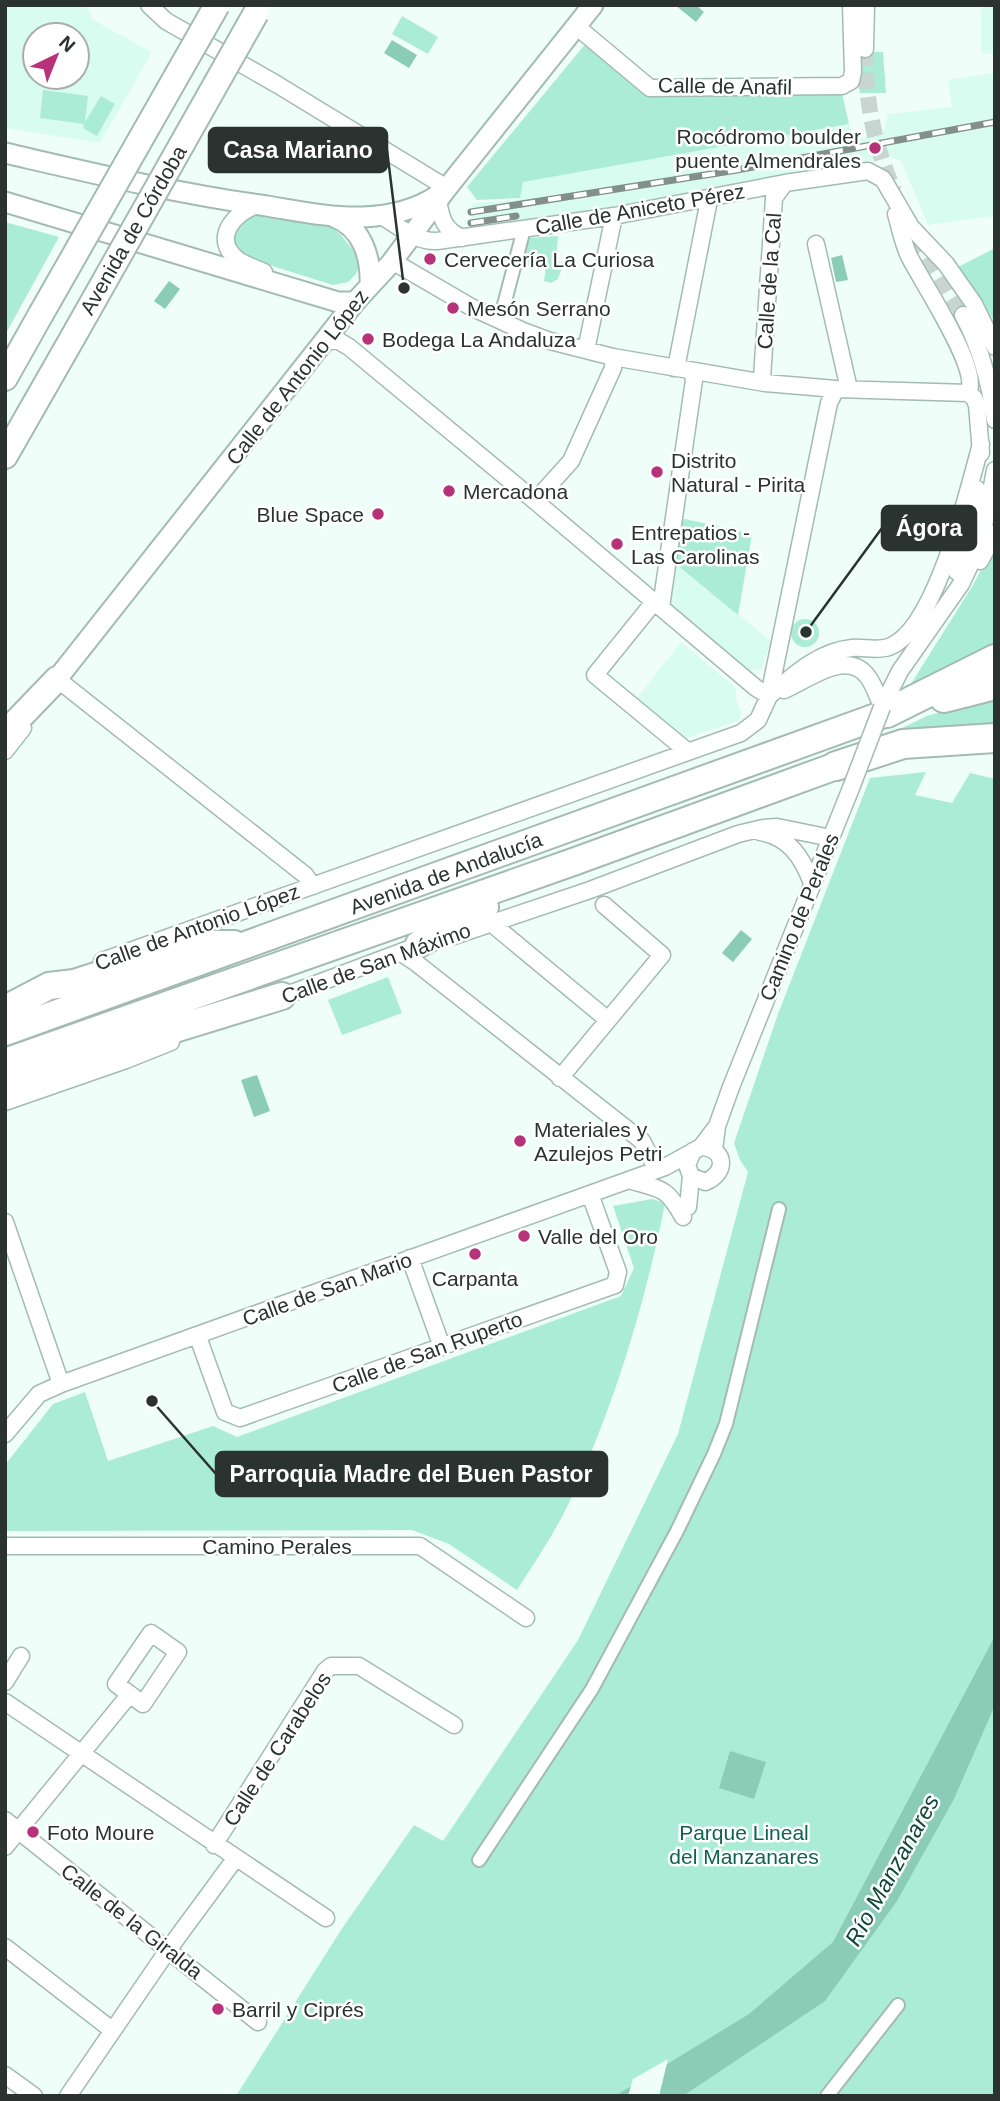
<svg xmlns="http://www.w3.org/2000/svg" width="1000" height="2101" font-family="Arial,sans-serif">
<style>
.built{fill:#d9fcf0;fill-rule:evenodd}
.green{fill:#abecd6}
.water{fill:#8bccb7}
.pier{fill:#effef8}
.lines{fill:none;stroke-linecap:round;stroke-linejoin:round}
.minor-tunnel{stroke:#c8d5d0;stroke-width:16;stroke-dasharray:16 8;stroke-linecap:butt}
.pedestrian-casing{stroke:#a3bbb2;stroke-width:16}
.minor-casing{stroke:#a3bbb2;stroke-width:19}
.tertiary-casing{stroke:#a3bbb2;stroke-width:23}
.primary-casing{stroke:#a3bbb2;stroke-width:28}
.trunk-casing{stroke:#a3bbb2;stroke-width:30}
.motorway-casing{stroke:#a3bbb2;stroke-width:32}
.pedestrian{stroke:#fff;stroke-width:12}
.minor{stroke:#fff;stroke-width:16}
.tertiary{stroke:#fff;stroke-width:19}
.primary{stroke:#fff;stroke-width:24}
.trunk{stroke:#fff;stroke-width:26}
.motorway{stroke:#fff;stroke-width:28}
.rail-casing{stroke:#838f8b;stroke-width:7}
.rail{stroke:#fff;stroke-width:4.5;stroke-dasharray:13;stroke-linecap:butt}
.minor-bridge-casing{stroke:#a3bbb2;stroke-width:19;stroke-linecap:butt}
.primary-bridge-casing{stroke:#a3bbb2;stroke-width:28;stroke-linecap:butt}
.minor-bridge{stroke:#fff;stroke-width:16}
.primary-bridge{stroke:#fff;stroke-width:24}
.poi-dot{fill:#b73379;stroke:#fff;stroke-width:2.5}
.labels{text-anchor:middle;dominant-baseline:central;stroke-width:5;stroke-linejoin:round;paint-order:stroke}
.street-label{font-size:21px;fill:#2a3330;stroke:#fff}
.poi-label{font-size:21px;fill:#2a3330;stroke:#fff;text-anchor:start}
.park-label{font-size:21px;fill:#0e6450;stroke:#fff}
.water-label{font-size:23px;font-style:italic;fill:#0e4739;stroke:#fff}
.leader{fill:none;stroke:#2a3330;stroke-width:2.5}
.callout-dot{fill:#2a3330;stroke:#fff;stroke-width:2.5}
.callout{fill:#2a3330;stroke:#2a3330;stroke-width:2.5}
.callout-label{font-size:23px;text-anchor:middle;font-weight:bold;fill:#fff}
</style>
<rect width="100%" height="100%" fill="#effef8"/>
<!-- built -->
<path class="built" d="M5 5H86L93 20 152 52 100 143 5 128ZM35 35H77V77H35Z
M981 5H995V54L981 53Z
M995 73V216L928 225 901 161 890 157 572 216 471 227 472 203 519 200 523 182 849 124 853 139 883 134 888 114 952 107 948 80Z
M671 560 771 641 761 670 750 671 665 600Z
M681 642 736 688V700L742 714 738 721 686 738 637 698Z"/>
<!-- green -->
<path class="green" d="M402 16 438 37 428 54 392 34Z
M587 42 647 95 841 89 849 124 523 182 520 198 477 200 467 187Z
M858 52H883L886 93H860Z
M43 90 88 96 85 122 101 96 115 104 97 136 83 128 84 124 40 118Z
M253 214 328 224 341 235 357 255 359 267 356 274 348 282 333 285 253 260 239 252 233 242 234 224Z
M5 222 59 237 5 335Z
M558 236 556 259 563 265 558 279 551 283 544 281 546 266H520L528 238Z
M995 248V322L958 267Z
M685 519 752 534 738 615 671 560 678 520Z
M995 543V646L909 687 973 585Z
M791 633a14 14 0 1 1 28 0a14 14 0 1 1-28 0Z
M995 697V729L898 730 927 716Z
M926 772 915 795 952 803 970 773 995 779V2096H236L341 1930 414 1825 443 1841 578 1640 678 1434 748 1172 740 1160 734 1143 778 1014 870 778Z
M388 977 402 1013 342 1035 328 1000Z
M652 1199 665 1203C645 1305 613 1409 569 1503 554 1534 535 1562 517 1590L449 1544 412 1530 5 1531V1465L53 1404 85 1392 108 1461 213 1426 237 1437 621 1296 634 1268 613 1206Z"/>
<!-- water -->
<path class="water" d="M675 5H696L704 12 696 22Z
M392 40 417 55 409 68 384 53Z
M842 255 848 280 836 282 831 258Z
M169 281 180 289 165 309 154 301Z
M741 930 752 939 733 962 722 953Z
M257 1075 270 1111 254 1117 241 1080Z
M995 1636V1705L954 1799 897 1901 825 2001 683 2096H615L749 2014 833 1942Z
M730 1751 766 1762 754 1799 719 1788Z"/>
<!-- pier -->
<path class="pier" d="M668 2059 659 2096H628L633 2079Z"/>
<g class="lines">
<!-- minor-tunnel -->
<path class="minor-tunnel" d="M865 49C866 103 873 141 894 191
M916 236 963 315"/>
<defs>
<path id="pedestrian" d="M500 320 524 229
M479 1860 592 1689 677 1531 714 1454 726 1424 779 1209
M827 2096 898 2005"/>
<path id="minor" d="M149 5 166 21 278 85 447 188
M576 26 650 88 842 86 851 81 853 72 851 5
M865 49 866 5
M438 200C441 218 444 230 462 238
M257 205C234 213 211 239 238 260 246 265 255 268 264 272
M896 214C900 228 903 243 909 256 921 281 982 370 968 393
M380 215C399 226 415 242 437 241L614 216 785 183 868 171 883 179 911 227 946 264 974 304 995 347
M816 244 849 389
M391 263 399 265 471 307 523 331 550 341 613 357 765 383 836 389 968 393
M963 315C981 348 990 383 995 420
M322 343 337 340 349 347 535 501 756 688 769 696
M586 350 614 216
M674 368 677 363 708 205 706 199
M765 383 762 378 774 198 785 183
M968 393 974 398 977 405 981 453
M535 501 571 461 613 368V357
M980 561 995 533
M957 572 969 535 977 489
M654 602 595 675 687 751
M661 607 694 380 692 371
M52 686 57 679 305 875 313 886
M784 690C808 680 847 648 868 677 874 685 878 697 882 707
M769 696C792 676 819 651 852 648 865 647 876 651 889 647 936 630 968 490 981 444
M882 707 900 671 961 584 970 565 986 518 995 470
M5 751 23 728
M760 832C789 837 802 857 812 883
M491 923 608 1020
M454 936 590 890 738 834 763 828 777 827 831 838
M400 952 415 962 642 1141 657 1170
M102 961 741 733 758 720 769 696 829 403 836 389
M276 999 425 943
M560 1078 662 955 604 905
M5 1102 126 1060 171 1042
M714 1150 717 1126 731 1087 851 788
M693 1151 687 1165 691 1176 705 1182C726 1174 727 1151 704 1147
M629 1180C661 1190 666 1186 683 1217
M688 1207 691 1176
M5 1222 61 1384
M410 1258 442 1347
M198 1337 225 1412 240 1418 615 1285 618 1272 590 1194
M5 1434 39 1394 61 1384 665 1167 701 1147 717 1126
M5 1546H420L526 1618
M151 1633 178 1652 143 1704 116 1684Z
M5 1682 21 1656
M5 1702 326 1918
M5 1820 258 2022
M214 1845 325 1671 331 1666H359L454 1725
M5 1847 130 1694
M5 1947 112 2030
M5 2075 34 2096
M68 2096 168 1950 235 1859"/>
<path id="tertiary" d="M5 153C92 173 179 194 267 206 298 211 331 218 362 217 389 216 416 210 438 195
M5 202 328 299 338 302H355
M334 217C362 227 371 257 370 284
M57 679 355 302 391 263 447 188 593 5"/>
<path id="primary" d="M5 378 41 314
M5 456 73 337
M5 733 57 679"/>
<path id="trunk" d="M419 944 485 907
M5 1009 49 986 74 983 194 944H234
M5 1032 887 713
M142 1039 282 996
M5 1062 573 862 836 766
M5 1084 157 1026"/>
<path id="motorway" d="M944 698 995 685
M887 713 995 659
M836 766 903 744 995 738"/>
</defs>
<!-- pedestrian casing -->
<use href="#pedestrian" class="pedestrian-casing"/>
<!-- minor casing -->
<use href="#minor" class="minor-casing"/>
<!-- tertiary casing -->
<use href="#tertiary" class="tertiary-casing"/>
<!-- primary casing -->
<use href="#primary" class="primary-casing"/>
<!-- trunk casing -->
<use href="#trunk" class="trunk-casing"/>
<!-- motorway casing -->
<use href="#motorway" class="motorway-casing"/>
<!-- pedestrian -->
<use href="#pedestrian" class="pedestrian"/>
<!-- minor -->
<use href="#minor" class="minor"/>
<!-- tertiary -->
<use href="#tertiary" class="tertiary"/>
<!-- primary -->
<use href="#primary" class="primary"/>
<!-- trunk -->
<use href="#trunk" class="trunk"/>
<!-- motorway -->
<use href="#motorway" class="motorway"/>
<defs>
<path id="rail" d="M471 212 737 170 995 122
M471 223 516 216"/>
</defs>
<!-- rail casing -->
<use href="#rail" class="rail-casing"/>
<!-- rail -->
<use href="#rail" class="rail"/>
<defs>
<path id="minor-bridge" d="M851 788 882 707"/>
<path id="primary-bridge" d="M41 314 217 5
M73 337 256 13"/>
</defs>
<!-- minor-bridge casing -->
<use href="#minor-bridge" class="minor-bridge-casing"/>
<!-- primary-bridge casing -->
<use href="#primary-bridge" class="primary-bridge-casing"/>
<!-- minor-bridge -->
<use href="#minor-bridge" class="minor-bridge"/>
<!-- primary-bridge -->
<use href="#primary-bridge" class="primary-bridge"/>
</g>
<!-- markers -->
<g class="poi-dot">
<circle cx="875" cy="148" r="7"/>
<circle cx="430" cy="259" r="7"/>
<circle cx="453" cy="308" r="7"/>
<circle cx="368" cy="339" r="7"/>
<circle cx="657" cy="472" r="7"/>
<circle cx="449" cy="491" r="7"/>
<circle cx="378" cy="514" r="7"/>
<circle cx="617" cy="544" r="7"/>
<circle cx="520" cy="1141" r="7"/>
<circle cx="524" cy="1236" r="7"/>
<circle cx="475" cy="1254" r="7"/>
<circle cx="33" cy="1832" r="7"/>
<circle cx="218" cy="2009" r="7"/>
</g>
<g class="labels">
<!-- street labels -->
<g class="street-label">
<text transform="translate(725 86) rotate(1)">Calle de Anafil</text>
<text transform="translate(640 209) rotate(-10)">Calle de Aniceto Pérez</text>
<text transform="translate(133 230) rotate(-60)">Avenida de Córdoba</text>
<text transform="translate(769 281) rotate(-86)">Calle de la Cal</text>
<text transform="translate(297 377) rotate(-52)">Calle de Antonio López</text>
<text transform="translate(446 873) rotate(-20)">Avenida de Andalucía</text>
<text transform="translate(799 917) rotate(-68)">Camino de Perales</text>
<text transform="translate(197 927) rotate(-20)">Calle de Antonio López</text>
<text transform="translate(376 963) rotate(-20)">Calle de San Máximo</text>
<text transform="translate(327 1289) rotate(-20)">Calle de San Mario</text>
<text transform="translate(427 1352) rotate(-20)">Calle de San Ruperto</text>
<text x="277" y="1546">Camino Perales</text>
<text transform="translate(277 1749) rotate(-57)">Calle de Carabelos</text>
<text transform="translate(132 1921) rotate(38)">Calle de la Giralda</text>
</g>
<!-- poi labels -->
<g class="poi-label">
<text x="861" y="136" text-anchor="end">Rocódromo boulder<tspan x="861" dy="24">puente Almendrales</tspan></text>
<text x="444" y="259">Cervecería La Curiosa</text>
<text x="467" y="308">Mesón Serrano</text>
<text x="382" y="339">Bodega La Andaluza</text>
<text x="671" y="460">Distrito<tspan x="671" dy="24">Natural - Pirita</tspan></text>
<text x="463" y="491">Mercadona</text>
<text x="364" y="514" text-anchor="end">Blue Space</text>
<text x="631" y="532">Entrepatios -<tspan x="631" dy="24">Las Carolinas</tspan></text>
<text x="534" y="1129">Materiales y<tspan x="534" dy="24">Azulejos Petri</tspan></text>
<text x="538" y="1236">Valle del Oro</text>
<text x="475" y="1278" text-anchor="middle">Carpanta</text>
<text x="47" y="1832">Foto Moure</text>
<text x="232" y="2009">Barril y Ciprés</text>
</g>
<!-- park labels -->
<g class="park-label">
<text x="744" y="1832">Parque Lineal<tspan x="744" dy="24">del Manzanares</tspan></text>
</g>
<!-- water labels -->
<g class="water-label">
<text transform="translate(892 1870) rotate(-61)">Río Manzanares</text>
</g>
</g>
<!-- callouts -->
<path class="leader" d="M404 288L387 150M806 632L882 528M152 1401L216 1474"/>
<g class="callout-dot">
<circle cx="404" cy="288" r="7"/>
<circle cx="806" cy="632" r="7"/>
<circle cx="152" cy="1401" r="7"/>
</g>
<g class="callout">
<rect x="209" y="128" width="178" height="44" rx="7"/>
<rect x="882" y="506" width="94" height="44" rx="7"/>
<rect x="216" y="1452" width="391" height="44" rx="7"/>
</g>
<g class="callout-label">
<text x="298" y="158">Casa Mariano</text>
<text x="929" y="536">Ágora</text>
<text x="411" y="1482">Parroquia Madre del Buen Pastor</text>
</g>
<!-- border -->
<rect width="1000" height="2101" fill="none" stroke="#2a3330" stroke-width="14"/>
<!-- north arrow -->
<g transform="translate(56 56) rotate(43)"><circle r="33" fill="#ffffff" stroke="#aaadac" stroke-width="2"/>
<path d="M0-5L12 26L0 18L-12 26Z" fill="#b73379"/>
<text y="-10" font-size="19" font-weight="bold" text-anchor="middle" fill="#2a3330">N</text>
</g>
</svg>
